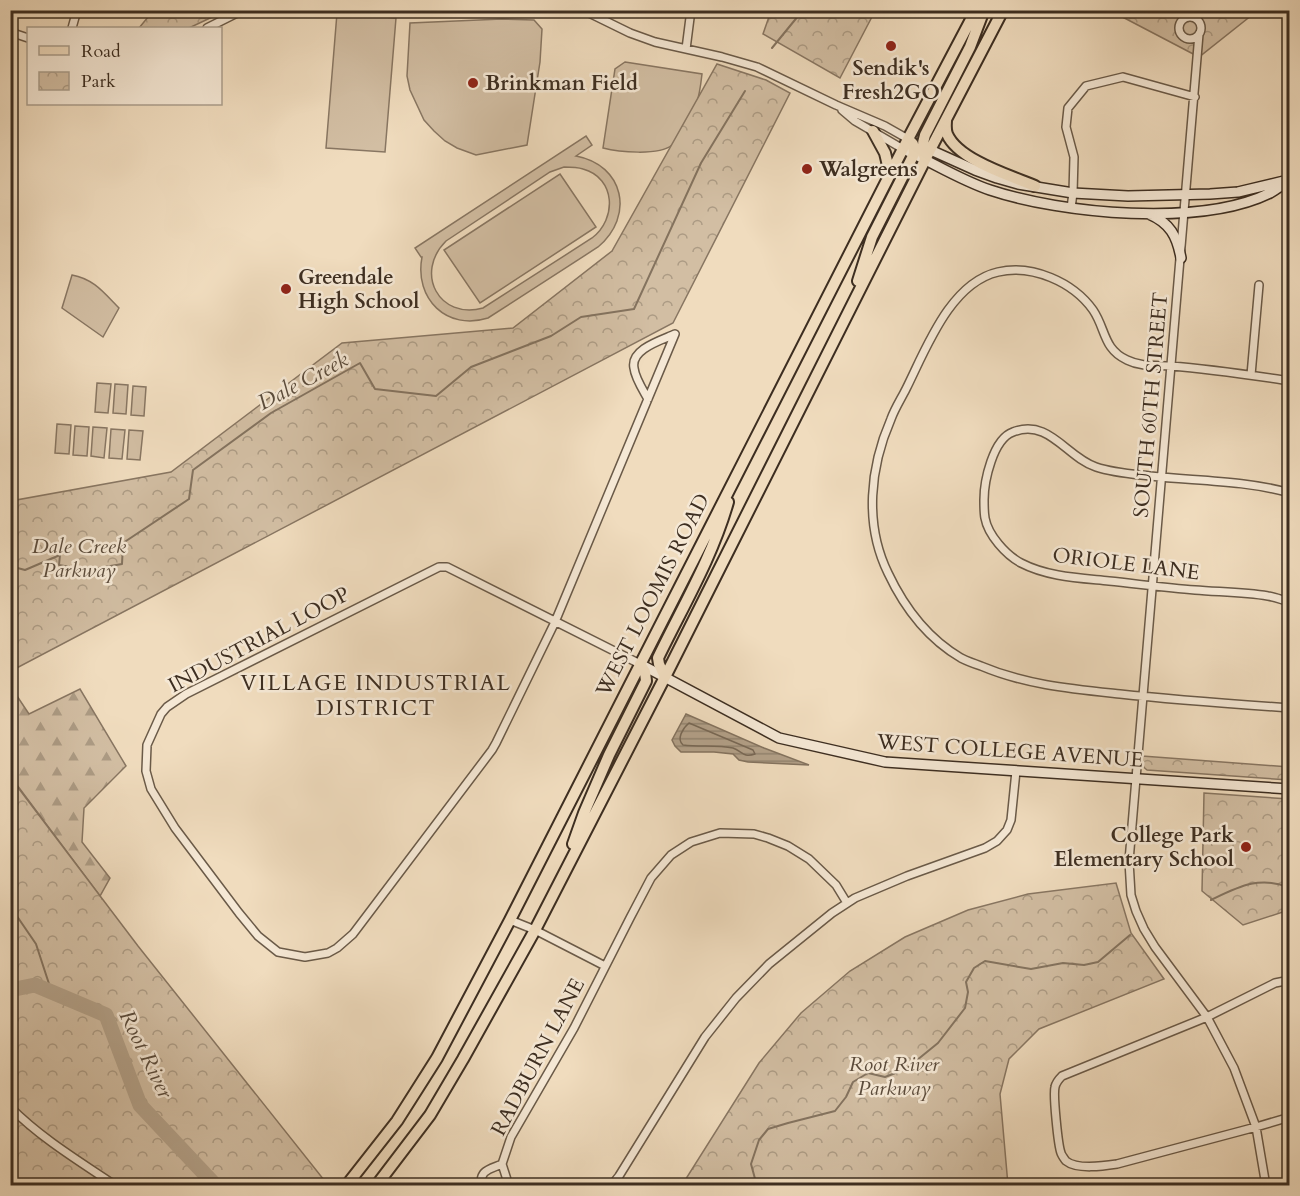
<svg xmlns="http://www.w3.org/2000/svg" width="1300" height="1196" font-family="Cardo,serif">
<style>
.green{fill:#d2bea3;stroke:#887662;stroke-width:1.5;fill-rule:evenodd}
.forest{fill:url(#forest-firs);stroke:#887662;stroke-width:1.5}
.park{fill:url(#park-crowns);stroke:#887662;stroke-width:1.5}
.water{fill:url(#water-rules);stroke:#84735f;stroke-width:1.5}
.lines{fill:none;stroke-linecap:round;stroke-linejoin:round}
.shore{stroke:#786855;stroke-width:1.5}
.stream{stroke:#84735f;stroke-width:2}
.river{stroke:#b3a189;stroke-width:15}
.street-casing{stroke:#6a5a48;stroke-width:10}
.secondary-casing{stroke:#3d2e21;stroke-width:12}
.primary-casing{stroke:#3d2e21;stroke-width:14}
.street{stroke:#f5e8d5;stroke-width:7}
.secondary{stroke:#f5e8d5;stroke-width:9}
.primary{stroke:#f0dcbe;stroke-width:10}
.poi-dot{fill:#8f2418;stroke:#f5e8d5;stroke-width:2}
.labels{text-anchor:middle;dominant-baseline:central;stroke-width:5;stroke-linejoin:round;paint-order:stroke}
.poi-label{font-size:21px;font-weight:bold;fill:#3d2e21;stroke:#f5e8d5;text-anchor:start}
.street-label{font-size:21px;fill:#3d2e21;stroke:#f5e8d5}
.park-label{font-size:21px;font-style:italic;fill:#5b4b3b;stroke:#f5e8d5}
.water-label{font-size:22px;font-style:italic;fill:#5a4b3b;stroke:#f5e8d5}
.neighbourhood-label{font-size:22px;letter-spacing:1.5px;fill:#3d2e21;stroke:#f5e8d5}
</style>
<defs>
<pattern id="forest-firs" width="22" height="20" patternUnits="userSpaceOnUse" patternTransform="scale(1.5)"><rect width="22" height="20" fill="#d2bea3"/><path d="M5 1l3.5 6h-7zM16 11l3.5 6h-7z" fill="#ac9b84"/></pattern>
<pattern id="park-crowns" width="20" height="18" patternUnits="userSpaceOnUse" patternTransform="scale(1.5)"><rect width="20" height="18" fill="#d2bea3"/><path d="M2 6a3 3 0 1 1 6 0M12 15a3 3 0 1 1 6 0" fill="none" stroke="#ac9b84"/></pattern>
<pattern id="water-rules" width="6" height="5" patternUnits="userSpaceOnUse" patternTransform="scale(1.5)"><rect width="6" height="5" fill="#b3a189"/><path d="M0 2.5h6" fill="none" stroke="#938470"/></pattern>
</defs>
<rect width="100%" height="100%" fill="#f0dcbe"/>
<filter id="stains"><feTurbulence type="fractalNoise" baseFrequency=".00333" numOctaves="4"/><feColorMatrix values="0 0 0 0 .2 0 0 0 0 .09 0 0 0 0 .02 0 0 0 .5 -.17"/></filter>
<radialGradient id="worn" r=".72"><stop offset=".6" stop-color="#630" stop-opacity="0"/><stop offset="1" stop-color="#630" stop-opacity=".3"/></radialGradient>
<!-- green -->
<path class="green" d="M337 13 396 18 385 152 326 148Z
M502 19 534 20 542 29 540 62 527 145 476 155 457 148 445 141 434 131 424 120 410 90 407 76 410 23Z
M625 62 702 74C699 101 696 112 680 134 677 137 675 143 672 145 659 156 618 152 603 148L615 69Z
M586 136 592 145 576 156C624 165 635 216 598 247L488 318C447 331 414 299 422 257H421L415 248ZM564 167C570 167 577 167 583 169 616 178 617 219 592 238L483 308C439 320 414 273 446 241L550 172Z
M560 174 596 227 480 303 444 250Z
M72 275C94 279 104 293 119 308L103 337 62 308Z
M97 383 111 384 108 413 95 412Z
M115 384 128 385 126 414 113 413Z
M133 386 146 387 144 416 131 415Z
M57 424 71 425 69 454 55 453Z
M75 426 89 427 87 456 73 455Z
M93 427 107 428 104 458 91 456Z
M111 429 125 430 122 459 109 458Z
M129 430 143 431 140 460 127 459Z"/>
<!-- forest -->
<path class="forest" d="M11 687 29 714 80 689 126 766 84 808 82 842 110 878 100 896 11 777Z"/>
<!-- park -->
<path class="park" d="M153 11V10L225 11 189 28H139Z
M771 11V10L875 11 840 78 763 34Z
M1111 11H1257L1199 57Z
M717 64 766 80 790 93 673 323 11 671V501L171 472 342 343 513 328 612 251Z
M1142 756 1289 767V780L1147 770C1141 766 1142 762 1142 756Z
M10 777 138 946 328 1185H11Z
M1204 793 1289 799V910L1243 925 1202 891Z
M1116 883 1131 933 1164 979 1039 1029 1009 1059 1000 1094 1008 1185H682L759 1063 801 1013 850 971 905 937 968 910 1028 894Z"/>
<!-- water -->
<path class="water" d="M686 714 764 748 809 765 748 762 739 760 733 754 714 752H681L675 746 672 740Z"/>
<g class="lines">
<!-- shore -->
<path class="shore" d="M689 723 753 750 755 754C743 758 742 751 733 748 717 745 700 747 683 745 676 739 683 728 689 723Z"/>
<!-- stream -->
<path class="stream" d="M772 48 803 10
M10 566 25 570 60 555 59 565 87 570 122 564 123 543 189 499 193 470 271 413 360 363 375 389 436 396 471 367 551 336 581 317 634 309 701 163 745 91
M1211 900C1238 887 1260 875 1290 888
M10 906 36 944 52 993
M757 1186 751 1164 759 1140 768 1129 788 1123 835 1111 846 1097 853 1082 868 1073 885 1077 906 1069 938 1043 965 1008 968 992 966 982 974 968 985 961 1031 969 1063 963 1084 965 1098 962 1130 935"/>
<!-- river -->
<path class="river" d="M10 990 35 985 106 1015 140 1105 216 1186"/>
<defs>
<path id="street" d="M583 10 630 33 655 42 722 57 757 67 836 105 885 126 908 139
M1179 28a11 11 0 1 1 22 0a11 11 0 1 1-22 0Z
M72 28 77 10
M207 28 243 10
M10 32 28 38
M1199 34 1129 861 1131 895 1136 911 1144 929 1155 947 1207 1017 1234 1068 1256 1127 1266 1186
M686 49 691 10
M842 110 855 121 903 149
M1071 208 1073 193 1074 157 1066 127 1068 108 1086 86 1123 77 1195 97
M1251 375 1259 285
M1290 381C1250 375 1211 369 1171 366 1156 365 1141 367 1127 360 1103 349 1106 329 1093 310 1073 282 1032 264 998 272 950 283 926 349 906 389 901 399 895 408 891 419 870 467 864 524 888 573 904 607 927 638 961 658 967 661 975 664 981 666 1026 685 1072 689 1120 694 1176 700 1233 704 1290 708
M1290 493C1244 480 1196 481 1150 476 1132 474 1114 473 1096 467 1066 457 1049 418 1013 432 993 439 984 481 984 500 984 506 984 513 985 518 988 535 1006 555 1021 563 1048 577 1080 578 1109 581 1138 584 1167 588 1195 590 1219 592 1244 592 1268 596 1275 597 1282 600 1290 602
M640 664 447 567H439L186 694 167 707 161 714 147 745 146 771 151 789 175 828 239 913 258 936 278 952 305 957 328 953 337 948 353 934 492 750 496 743 555 622 675 334C662 340 630 349 634 368 635 378 643 390 648 399
M510 920 535 930 605 966
M1290 980 1275 983 1207 1017 1062 1076C1059 1079 1056 1082 1055 1087 1053 1095 1058 1145 1061 1153 1061 1154 1065 1160 1066 1161 1077 1170 1104 1166 1117 1164L1256 1127 1290 1117
M10 1107C42 1139 79 1161 116 1186
M502 1164 511 1137 574 1028 630 918 651 878 671 855 691 842 720 833 754 834 768 838 788 846 809 859 836 885 847 903
M502 1164 509 1186
M482 1186C478 1170 491 1169 502 1164
M611 1186 619 1176 705 1037 736 998 769 964 832 913 855 898 907 876 985 848 997 841 1007 830 1011 820 1016 771"/>
<path id="secondary" d="M926 148 975 170 997 178 1018 184 1073 193 1128 196 1210 194 1238 192 1284 181
M903 149C932 162 960 180 990 190 1062 214 1201 227 1270 193 1277 189 1283 184 1290 180
M1149 214C1170 223 1177 236 1181 258
M640 664 779 738 885 762 1290 789"/>
<path id="primary" d="M946 120C946 124 945 129 947 134 958 160 1011 176 1035 186
M873 131 885 153 890 174
M925 159C922 151 922 144 925 135L970 47 984 10
M858 281 872 237 914 154 913 144 908 139
M665 677 659 664 658 658C683 606 712 558 728 502
M573 844 584 813 609 755 646 681 645 672 640 664
M346 1186 397 1121 437 1058 510 920 908 139 976 10
M376 1186 430 1115 463 1059 535 930 665 677 930 150 1003 10"/>
</defs>
<!-- street casing -->
<use href="#street" class="street-casing"/>
<!-- secondary casing -->
<use href="#secondary" class="secondary-casing"/>
<!-- primary casing -->
<use href="#primary" class="primary-casing"/>
<!-- street -->
<use href="#street" class="street"/>
<!-- secondary -->
<use href="#secondary" class="secondary"/>
<!-- primary -->
<use href="#primary" class="primary"/>
</g>
<!-- markers -->
<g class="poi-dot">
<circle cx="891" cy="46" r="6"/>
<circle cx="473" cy="83" r="6"/>
<circle cx="807" cy="169" r="6"/>
<circle cx="286" cy="289" r="6"/>
<circle cx="1246" cy="847" r="6"/>
</g>
<g class="labels">
<!-- poi labels -->
<g class="poi-label">
<text x="891" y="68" text-anchor="middle">Sendik's<tspan x="891" dy="24">Fresh2GO</tspan></text>
<text x="485" y="83">Brinkman Field</text>
<text x="819" y="169">Walgreens</text>
<text x="298" y="277">Greendale<tspan x="298" dy="24">High School</tspan></text>
<text x="1234" y="835" text-anchor="end">College Park<tspan x="1234" dy="24">Elementary School</tspan></text>
</g>
<!-- street labels -->
<g class="street-label">
<text transform="translate(1151 405) rotate(-85)">SOUTH 60TH STREET</text>
<text transform="translate(1126 564) rotate(7)">ORIOLE LANE</text>
<text transform="translate(653 595) rotate(-63)">WEST LOOMIS ROAD</text>
<text transform="translate(259 640) rotate(-28)">INDUSTRIAL LOOP</text>
<text transform="translate(1010 751) rotate(4)">WEST COLLEGE AVENUE</text>
<text transform="translate(538 1057) rotate(-62)">RADBURN LANE</text>
</g>
<!-- park labels -->
<g class="park-label">
<text x="79" y="546">Dale Creek<tspan x="79" dy="24">Parkway</tspan></text>
<text x="894" y="1064">Root River<tspan x="894" dy="24">Parkway</tspan></text>
</g>
<!-- water labels -->
<g class="water-label">
<text transform="translate(303 381) rotate(-28)">Dale Creek</text>
<text transform="translate(146 1054) rotate(64)">Root River</text>
</g>
<!-- neighbourhood labels -->
<g class="neighbourhood-label">
<text x="376" y="683">VILLAGE INDUSTRIAL<tspan x="376" dy="25">DISTRICT</tspan></text>
</g>
</g>
<!-- margin -->
<rect width="1300" height="1196" fill="none" stroke="#f0dcbe" stroke-width="36"/>
<rect x="12" y="12" width="1276" height="1172" fill="none" stroke="#3d2e21" stroke-width="3"/>
<rect x="18" y="18" width="1264" height="1160" fill="none" stroke="#3d2e21" stroke-width="1.5"/>
<!-- legend -->
<rect x="27" y="27" width="195" height="78" fill="#f5e8d5" stroke="#ab9e8d" stroke-width="1.5"/>
<rect x="39" y="46" width="30" height="9" fill="#f0dcbe" stroke="#ab9e8d" stroke-width="1.5"/>
<text x="81" y="57" font-size="18" fill="#3d2e21">Road</text>
<rect x="39" y="72" width="30" height="18" fill="url(#park-crowns)" stroke="#ab9e8d" stroke-width="1.5"/>
<text x="81" y="87" font-size="18" fill="#3d2e21">Park</text>
<rect width="100%" height="100%" filter="url(#stains)"/>
<rect width="100%" height="100%" fill="url(#worn)"/>
</svg>
